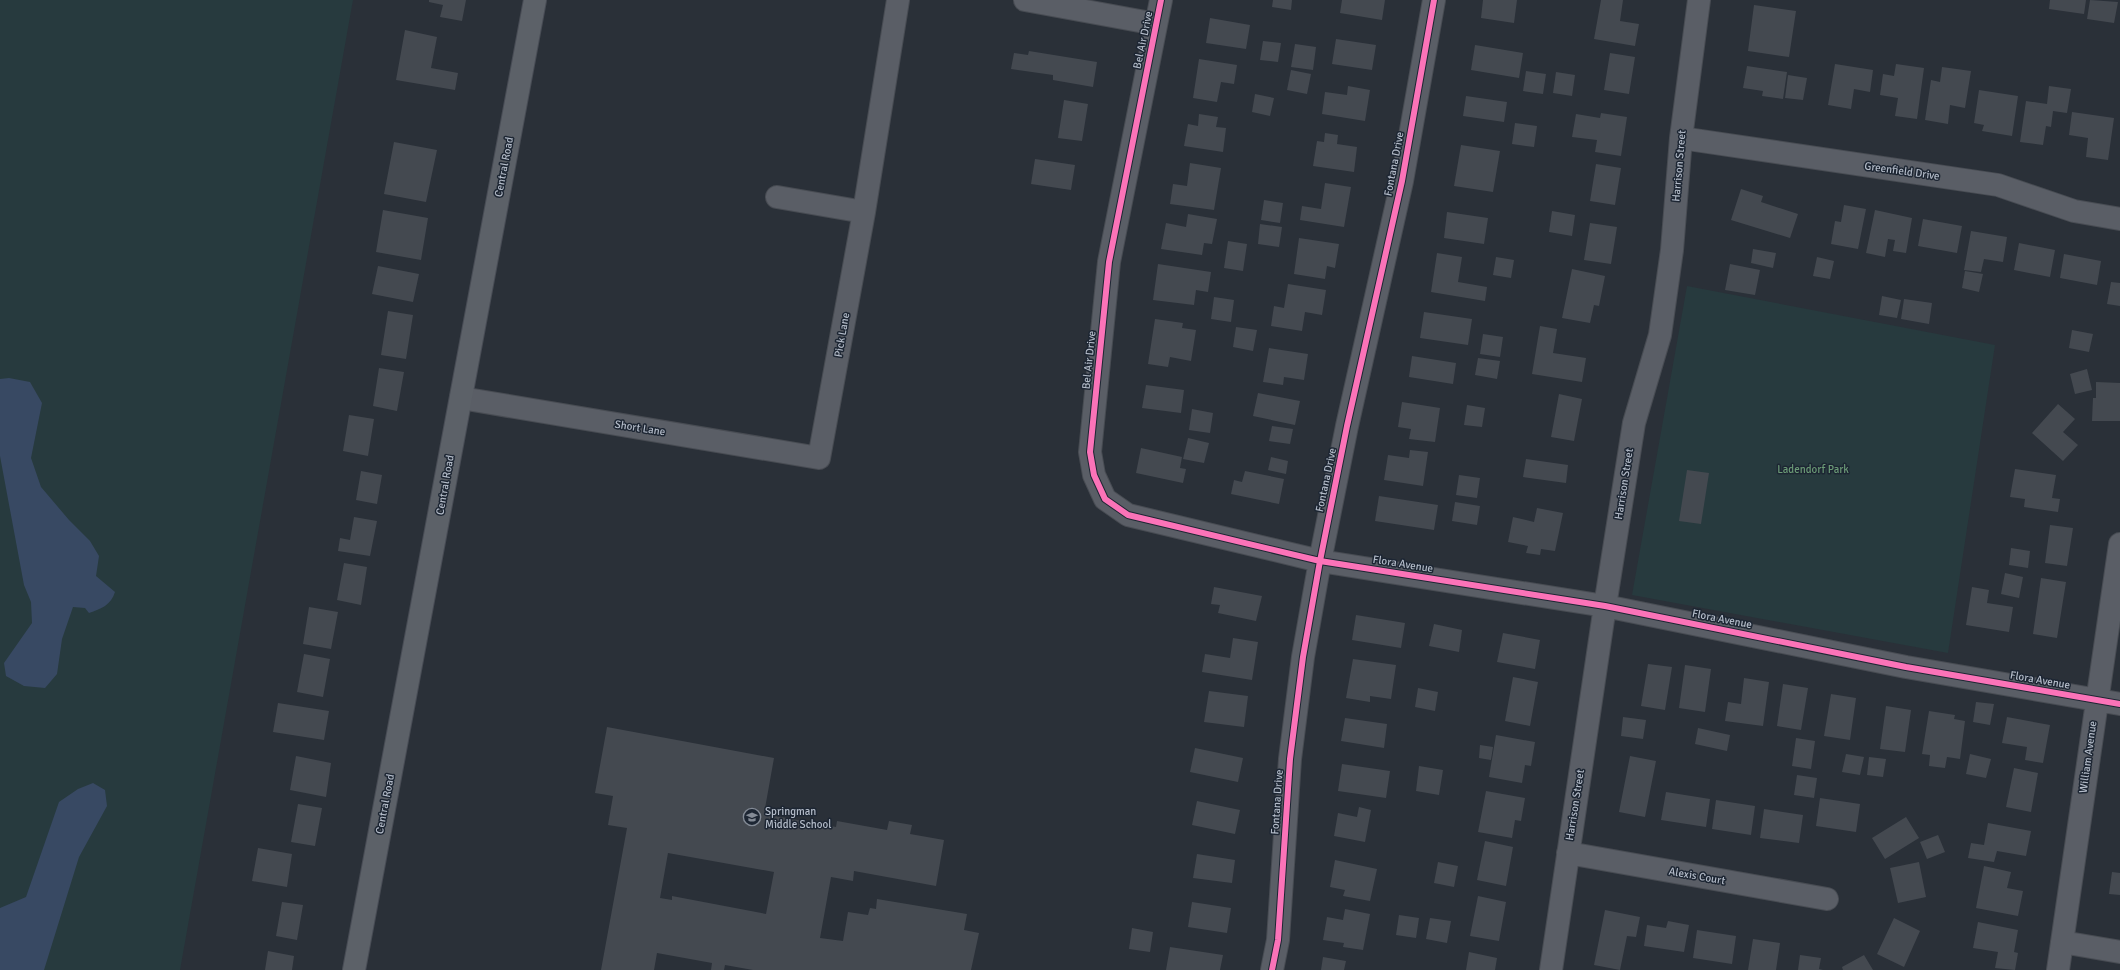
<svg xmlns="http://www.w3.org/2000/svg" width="2120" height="970" font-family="Signika,sans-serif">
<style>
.green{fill:#273a3e}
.water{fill:#384963}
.building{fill:#444950;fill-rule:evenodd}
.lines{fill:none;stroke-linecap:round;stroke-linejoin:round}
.minor-casing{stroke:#484c53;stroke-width:24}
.major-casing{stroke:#484c55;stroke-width:24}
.minor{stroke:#5a5e66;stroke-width:22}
.major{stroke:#5c6168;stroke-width:22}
.cycleway-casing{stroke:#1d2633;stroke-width:8}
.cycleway{stroke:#fb73b8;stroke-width:6}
.labels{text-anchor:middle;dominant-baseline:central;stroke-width:3;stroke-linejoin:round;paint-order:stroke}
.street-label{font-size:11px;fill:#b4bcc9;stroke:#1d2633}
.park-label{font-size:11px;fill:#6b9a76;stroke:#1d2633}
.poi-label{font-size:11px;fill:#b4bcc9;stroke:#1d2633;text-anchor:start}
</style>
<rect width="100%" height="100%" fill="#2a3038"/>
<!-- green -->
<path class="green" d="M0 0H353L180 970H0Z
M1687 286 1995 345 1948 653 1632 595Z"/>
<!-- water -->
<path class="water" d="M9 378 30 382 42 403 31 458 41 487 69 520 90 541 99 556 96 576 115 592C111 605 101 609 89 613L85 608 73 607 62 639 57 674 45 688 24 686 6 676 4 663 32 623 31 602 24 585 0 456V379Z
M93 783 105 790 107 806 79 857 44 970H0V908L26 897 59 802 78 789Z"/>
<!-- building -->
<path class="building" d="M429 0H466L462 21 440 17 443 5 429 2Z
M1273 0H1292L1291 10 1272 7Z
M1342 0H1385L1382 20 1340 13Z
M1483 0H1517L1514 23 1481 18Z
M1601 0H1623L1620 21 1639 24 1635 46 1594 39Z
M2050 0H2086L2084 14 2049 9Z
M2090 0 2118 2 2114 23 2087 19Z
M1754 5 1796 11 1789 57 1748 51Z
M1210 18 1250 25 1246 49 1206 43Z
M405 30 437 37 431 68 458 73 455 90 396 80Z
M1336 39 1376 45 1372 70 1332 64Z
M1263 41 1281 43 1278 62 1260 60Z
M1295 44 1316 47 1313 70 1291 67Z
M1475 45 1523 53 1519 78 1471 70Z
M1029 51 1097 62 1093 87 1053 80V75L1011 69 1014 53 1028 55Z
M1610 53 1635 57 1629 94 1604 90Z
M1199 59 1237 65 1234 84 1221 82 1217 102 1193 98Z
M1835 64 1873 70 1870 92 1854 89 1851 109 1828 105Z
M1896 64 1924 68 1917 119 1895 116 1898 98 1880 95 1883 74 1894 76Z
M1747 66 1787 72 1783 99 1762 96 1763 91 1743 88Z
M1942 67 1971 71 1965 108 1950 105 1948 124 1925 120 1931 80 1940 82Z
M1291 70 1311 74 1307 94 1287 90Z
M1526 71 1546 74 1543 94 1523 91Z
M1556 72 1575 75 1572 96 1553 93Z
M1788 75 1807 78 1803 100 1785 98Z
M1348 86 1370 90 1365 121 1322 114 1325 92 1347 95Z
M2049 86 2071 89 2067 113 2053 111 2051 127 2046 126 2043 145 2020 142 2026 101 2047 104Z
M1979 90 2018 96 2012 136 1982 131 1984 125 1974 123Z
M1255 94 1274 98 1270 116 1252 112Z
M1466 96 1507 102 1504 122 1463 116Z
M1064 100 1088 104 1082 141 1058 138Z
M2072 112 2114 118 2108 160 2086 157 2088 138 2069 135Z
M1601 113 1627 117 1621 156 1595 152 1597 140 1572 137 1576 114 1600 118Z
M1199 114 1218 117 1216 127 1226 128 1223 152 1184 146 1188 124 1198 126Z
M1515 123 1537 126 1534 147 1512 144Z
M1325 133 1338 135 1337 144 1357 147 1354 172 1313 166 1317 141 1324 142Z
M394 142 437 150 426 202 384 194Z
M1461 145 1500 151 1493 192 1454 186Z
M1035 159 1075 165 1071 190 1031 184Z
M1190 163 1221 168 1214 210 1170 204 1173 184 1187 186Z
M1596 164 1621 168 1615 205 1590 201Z
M1325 183 1351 187 1344 227 1300 220 1302 206 1321 209Z
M1741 189 1763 196 1761 202 1798 214 1790 238 1731 220Z
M1264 200 1283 203 1280 223 1261 220Z
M1844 205 1866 209 1858 249 1831 244 1835 221 1841 222Z
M383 210 428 218 421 260 376 252Z
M1875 210 1912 218 1906 253 1893 251 1895 240 1888 239 1885 257 1866 253Z
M1552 211 1575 215 1572 236 1549 232Z
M1447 212 1488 218 1484 244 1444 238Z
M1188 214 1217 219 1212 244 1204 243 1202 255 1161 249 1166 223 1186 227Z
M1923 219 1962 226 1957 253 1918 246Z
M1590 223 1617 227 1611 264 1584 260Z
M1260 224 1282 227 1279 247 1258 244Z
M1971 231 2007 237 2003 262 1984 259 1981 272 1964 270Z
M1299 238 1339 244 1335 268 1327 266 1325 279 1294 274Z
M1228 241 1247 244 1243 271 1224 268Z
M2019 243 2055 250 2050 277 2014 270Z
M1753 249 1776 253 1773 268 1751 263Z
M1437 253 1462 257 1458 282 1487 287 1485 301 1431 292Z
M2064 254 2101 261 2097 285 2060 278Z
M1496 257 1514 260 1511 278 1493 275Z
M1817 257 1834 261 1830 279 1813 276Z
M1158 264 1211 272 1208 292 1196 290 1194 305 1153 300Z
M1730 264 1760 270 1755 295 1725 290Z
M378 266 419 274 413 302 372 294Z
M1572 269 1605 276 1599 306 1594 305 1590 323 1562 318Z
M1965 271 1983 274 1979 292 1962 288Z
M2111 282 2120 283V306L2107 304Z
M1288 284 1326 290 1322 315 1305 312 1302 331 1271 326 1274 306 1284 308Z
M1882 296 1901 300 1897 318 1879 315Z
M1214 297 1234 300 1231 322 1211 319Z
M1904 299 1932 303 1929 324 1901 319Z
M388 311 413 315 406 359 381 355Z
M1424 312 1472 319 1468 345 1420 338Z
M1155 319 1183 323 1182 328 1196 330 1191 361 1170 357 1168 367 1148 364Z
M1540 326 1557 329 1553 353 1586 358 1582 382 1532 374Z
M1236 327 1257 330 1253 351 1233 347Z
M2072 330 2093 334 2089 352 2069 348Z
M1483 334 1503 337 1500 357 1480 354Z
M1269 348 1308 354 1304 380 1284 377 1283 385 1263 382Z
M1412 356 1456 363 1453 384 1409 377Z
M1478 358 1500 361 1497 379 1475 375Z
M379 368 404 372 397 411 373 406Z
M2087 369 2092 390 2075 394 2070 374Z
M2096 382 2120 383V421H2092L2093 398H2096Z
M1146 385 1184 390 1181 413 1142 408Z
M1258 393 1300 401 1295 425 1253 416Z
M1559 394 1582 399 1574 441 1551 437Z
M1402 402 1440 408 1435 442 1409 439 1411 429 1398 427Z
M2058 404 2075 419 2063 432 2078 445 2063 461 2032 433Z
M1467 405 1485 408 1482 427 1464 425Z
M1192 409 1213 413 1210 433 1189 430Z
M349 415 374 419 368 456 343 451Z
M1272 426 1293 429 1290 444 1269 441Z
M1188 438 1209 443 1204 463 1183 459Z
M1141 448 1182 457 1180 468 1186 469 1183 483 1136 473Z
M1410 450 1428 452 1423 486 1384 480 1388 455 1409 458Z
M1271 457 1288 461 1286 474 1268 470Z
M1526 459 1568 465 1566 483 1523 477Z
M2015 469 2056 475 2052 498 2060 499 2058 512 2024 507 2025 499 2010 497Z
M1687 470 1709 473 1701 524 1679 521Z
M361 471 382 475 377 504 356 500Z
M1245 471 1284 479 1279 504 1231 494 1234 480 1242 482Z
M1459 475 1480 478 1477 498 1456 495Z
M1379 496 1438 505 1434 530 1375 521Z
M1455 502 1480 506 1477 525 1452 521Z
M1537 508 1563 513 1555 551 1541 549 1540 555 1526 553 1528 546 1508 542 1513 517 1534 522Z
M354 517 377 521 370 556 338 551 340 538 350 540Z
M2050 525 2073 528 2067 566 2045 563Z
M2011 548 2030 551 2028 568 2009 565Z
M344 563 367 567 361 605 337 600Z
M2005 573 2023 577 2019 598 2001 594Z
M2041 578 2066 582 2057 638 2033 634Z
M1214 587 1262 596 1256 621 1218 613 1220 605 1211 604Z
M1972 587 1989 590 1987 603 2013 607 2009 632 1966 625Z
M309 607 338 612 331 649 303 644Z
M1356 615 1405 623 1401 648 1352 640Z
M1434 624 1462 630 1459 652 1429 646Z
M1503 633 1540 640 1535 669 1497 662Z
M1233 638 1258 642 1252 680 1202 672 1205 654 1230 658Z
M304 654 330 659 323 697 297 692Z
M1353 659 1396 665 1391 699 1370 696V702L1346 698Z
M1648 664 1672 667 1665 710 1641 706Z
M1685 665 1711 669 1705 712 1679 708Z
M1513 677 1538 682 1530 726 1505 721Z
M1744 678 1769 682 1763 726 1725 721 1728 702 1741 704Z
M1783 684 1808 688 1801 730 1777 726Z
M1418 688 1438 692 1435 711 1415 707Z
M1209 691 1248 696 1244 727 1204 722Z
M1831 694 1856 698 1850 740 1824 736Z
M1976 702 1994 704 1990 725 1973 722Z
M278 703 329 711 324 740 273 732Z
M1886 706 1911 710 1905 752 1880 749Z
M1929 711 1955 715 1954 719 1965 721 1960 759 1947 757 1945 768 1929 766 1930 755 1922 754Z
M1623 717 1646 720 1643 739 1621 736Z
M2007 717 2050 725 2043 763 2025 760 2027 747 2002 743Z
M1345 718 1387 724 1384 748 1341 741Z
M607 727 774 758 764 814 836 827 837 821 887 830 889 821 912 825 910 834 944 840 936 886 854 871 853 881 831 877 820 938 843 941 848 912 868 915 870 908 876 909 877 899 967 914 964 930 979 933 971 970H753L725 965 724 970H711L712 963 657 953 654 970H601L627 828 608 825 613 796 595 793ZM668 853 774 872 766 914 672 896V900L660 898Z
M1698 728 1730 735 1727 751 1695 744Z
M1496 735 1535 742 1531 766 1525 765 1522 783 1489 777Z
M1796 738 1815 741 1811 769 1792 766Z
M1480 745 1493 747 1491 760 1479 758Z
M1195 748 1243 758 1238 782 1190 772Z
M1846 754 1864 757 1860 775 1842 772Z
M1970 754 1991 759 1986 778 1966 774Z
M296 756 331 763 326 797 290 790Z
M1630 756 1656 761 1645 817 1619 812Z
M1869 757 1886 759 1883 777 1867 775Z
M1342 764 1390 771 1386 798 1338 791Z
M1419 766 1443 770 1439 795 1416 791Z
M2014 768 2038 773 2031 812 2006 807Z
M1797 775 1817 778 1814 798 1794 795Z
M1486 791 1525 798 1521 821 1515 820 1512 838 1478 832Z
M1666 792 1710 799 1706 827 1661 820Z
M1820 798 1860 804 1856 832 1816 826Z
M1716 800 1755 806 1751 835 1712 829Z
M1197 801 1240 810 1235 834 1192 825Z
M298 804 322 808 315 846 291 842Z
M1359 807 1371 810 1365 842 1334 836 1338 813 1357 817Z
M1764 809 1803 815 1799 843 1760 838Z
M1906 817 1919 838 1885 859 1872 838Z
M1988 823 2031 831 2026 856 1997 851 1994 862 1968 858 1971 843 1984 845Z
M1938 835 1945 852 1927 859 1920 842Z
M1485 841 1513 847 1506 886 1477 880Z
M258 848 292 854 287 887 252 881Z
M1197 854 1235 860 1232 883 1193 878Z
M1335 860 1377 869 1370 901 1343 896 1345 890 1330 887Z
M1438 862 1458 866 1454 887 1434 883Z
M1919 862 1926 897 1898 903 1890 868Z
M1984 866 2011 872 2007 888 2023 891 2018 916 1976 908Z
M2112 872 2120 873V895L2109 894Z
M1478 896 1506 902 1499 941 1470 936Z
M282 902 303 905 297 940 276 936Z
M1192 902 1231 908 1227 933 1188 927Z
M1345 909 1370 914 1363 950 1343 947 1344 943 1323 940 1327 917 1343 920Z
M1605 910 1640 917 1636 937 1627 936 1620 970 1594 965Z
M1399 915 1419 918 1416 938 1396 935Z
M1430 918 1451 921 1447 943 1426 939Z
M1894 918 1920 931 1904 967 1877 954Z
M1668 921 1689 925 1684 952 1644 946 1647 925 1666 928Z
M1978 922 2018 930 2014 952 2018 953 2015 970 1995 968 1998 952 1973 948Z
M1132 928 1153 932 1150 952 1129 949Z
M1697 930 1736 936 1732 964 1693 958Z
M1753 939 1780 943 1776 970H1748Z
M1170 947 1223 955 1220 970H1166Z
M268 951 294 956 292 970H265Z
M1469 952 1497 958 1495 970H1466Z
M1800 955 1821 958 1819 969 1823 970H1798Z
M1864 955 1873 970H1843L1842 967Z
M1323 957 1346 961 1344 970H1321Z"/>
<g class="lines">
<defs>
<path id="minor" d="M1025 0 1156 24
M1161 0 1109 262 1090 452 1094 475 1105 499 1128 515 1320 561 1605 606 1906 667 2120 704
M1681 138 1998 185 2074 211 2120 219
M777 197 864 212
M461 398 819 458 864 212 898 0
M1568 853 1827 899
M2062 942 2120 952
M1272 970 1278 940 1290 759 1303 657 1320 561 1347 426 1402 181 1434 0
M1551 970 1605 606 1634 423 1660 335 1672 250 1681 138 1699 0
M2058 970 2120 544"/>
<path id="major" d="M354 970 535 0"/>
</defs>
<!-- minor casing -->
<use href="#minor" class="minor-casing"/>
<!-- major casing -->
<use href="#major" class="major-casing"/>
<!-- minor -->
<use href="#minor" class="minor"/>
<!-- major -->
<use href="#major" class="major"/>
<defs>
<path id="cycleway" d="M1161 0 1109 262 1090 452 1094 475 1105 499 1128 515 1320 561 1605 606 1906 667 2120 704
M1272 970 1278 940 1290 759 1303 657 1320 561 1347 426 1402 181 1434 0"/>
</defs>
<!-- cycleway casing -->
<use href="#cycleway" class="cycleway-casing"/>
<!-- cycleway -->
<use href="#cycleway" class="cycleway"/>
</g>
<!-- icons -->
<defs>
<symbol id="school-ring" viewBox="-11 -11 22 22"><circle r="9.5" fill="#1d2633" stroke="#848b96" stroke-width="1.5"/><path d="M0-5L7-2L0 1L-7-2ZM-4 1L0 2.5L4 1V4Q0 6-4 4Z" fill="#848b96"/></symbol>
</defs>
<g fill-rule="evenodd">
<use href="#school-ring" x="742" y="807" width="20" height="20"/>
</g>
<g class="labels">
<!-- street labels -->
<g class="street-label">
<text transform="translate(1143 40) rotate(-78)">Bel Air Drive</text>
<text transform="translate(1394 164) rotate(-79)">Fontana Drive</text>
<text transform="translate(1679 166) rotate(-85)">Harrison Street</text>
<text transform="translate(504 167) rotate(-79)">Central Road</text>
<text transform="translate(1902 171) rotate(8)">Greenfield Drive</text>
<text transform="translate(842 335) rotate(-80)">Pick Lane</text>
<text transform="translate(1089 360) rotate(-84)">Bel Air Drive</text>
<text transform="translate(640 428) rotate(9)">Short Lane</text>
<text transform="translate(1326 480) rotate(-78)">Fontana Drive</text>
<text transform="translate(1624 484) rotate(-81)">Harrison Street</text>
<text transform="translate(445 485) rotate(-80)">Central Road</text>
<text transform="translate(1403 564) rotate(9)">Flora Avenue</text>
<text transform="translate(1722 619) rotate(11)">Flora Avenue</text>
<text transform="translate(2040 680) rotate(10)">Flora Avenue</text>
<text transform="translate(2088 757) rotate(-82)">William Avenue</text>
<text transform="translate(1277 802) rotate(-86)">Fontana Drive</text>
<text transform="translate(385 804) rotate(-79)">Central Road</text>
<text transform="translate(1575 805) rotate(-81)">Harrison Street</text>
<text transform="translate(1697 876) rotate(10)">Alexis Court</text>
</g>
<!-- park labels -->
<g class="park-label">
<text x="1813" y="469">Ladendorf Park</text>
</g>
<!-- poi labels -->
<g class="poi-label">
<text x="765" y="811">Springman<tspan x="765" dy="13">Middle School</tspan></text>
</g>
</g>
</svg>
